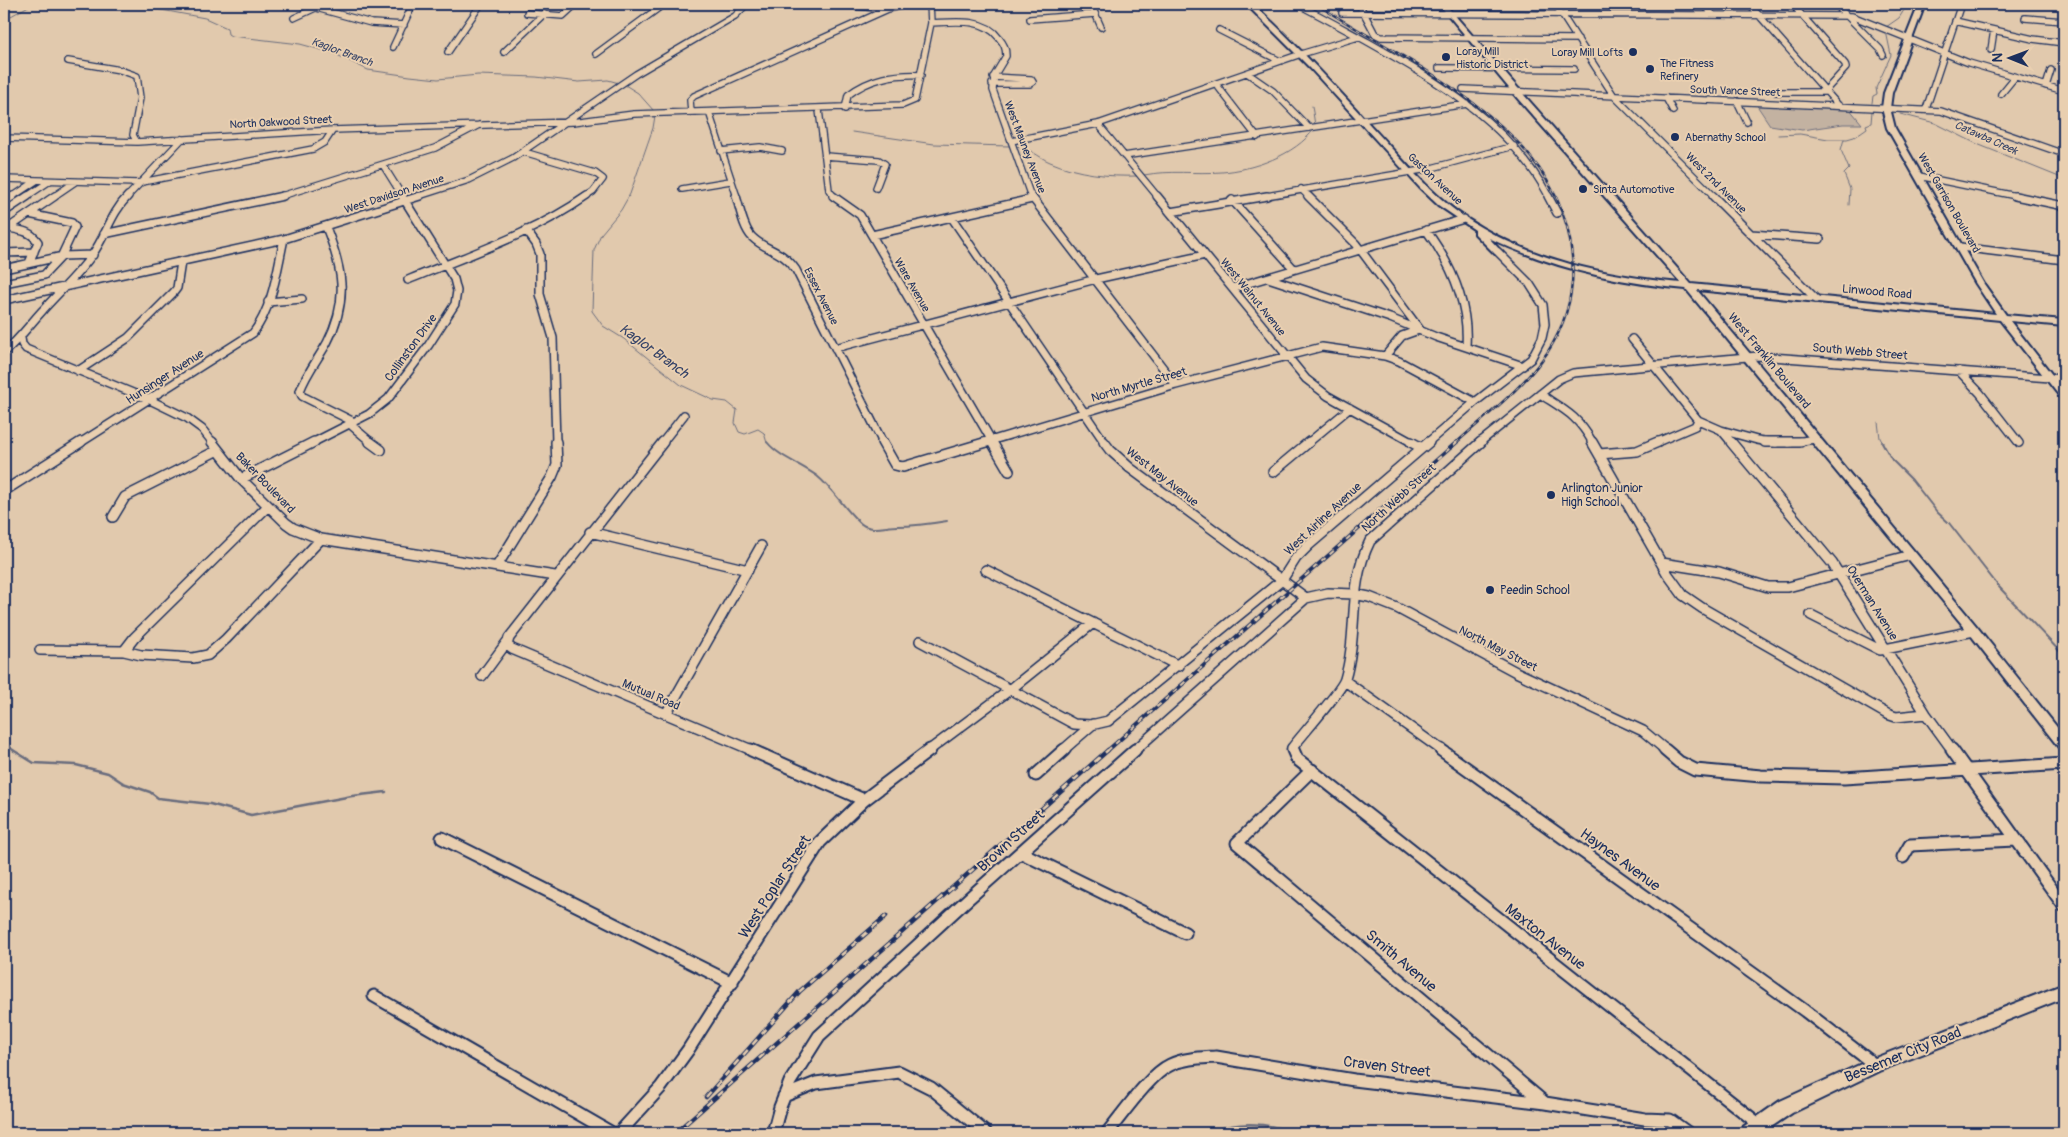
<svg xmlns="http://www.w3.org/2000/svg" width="2068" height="1137" font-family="Pangolin,sans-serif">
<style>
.green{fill:#c3b2a1;stroke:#6f7080}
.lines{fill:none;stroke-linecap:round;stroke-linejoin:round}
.stream-far2{stroke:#696c7d;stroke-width:1}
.stream-far1{stroke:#696c7d;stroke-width:2}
.stream{stroke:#696c7d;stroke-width:2.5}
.minor-far3-casing{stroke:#1b2f5e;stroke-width:8}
.minor-far2-casing{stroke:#1b2f5e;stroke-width:10}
.minor-far1-casing{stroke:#1b2f5e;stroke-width:12}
.minor-casing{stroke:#1b2f5e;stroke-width:15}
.major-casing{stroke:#1b2f5e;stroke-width:4}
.minor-far3{stroke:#e9cfb0;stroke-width:5.5}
.minor-far2{stroke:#e9cfb0;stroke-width:7}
.minor-far1{stroke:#e9cfb0;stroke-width:9}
.minor{stroke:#e9cfb0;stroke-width:11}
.major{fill:#e9cfb0;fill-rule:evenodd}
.rail-far2-casing{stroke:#1b2f5e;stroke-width:2.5}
.rail-far1-casing{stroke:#1b2f5e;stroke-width:4}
.rail-casing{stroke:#1b2f5e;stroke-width:4.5}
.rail-far2{stroke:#e9cfb0;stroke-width:1;stroke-dasharray:4;stroke-linecap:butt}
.rail-far1{stroke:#e9cfb0;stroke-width:2;stroke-dasharray:5.5;stroke-linecap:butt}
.rail{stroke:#e9cfb0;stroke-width:2.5;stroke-dasharray:7;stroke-linecap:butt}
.poi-dot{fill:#1b2f5e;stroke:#e9cfb0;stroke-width:2}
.labels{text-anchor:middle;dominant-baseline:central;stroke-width:4;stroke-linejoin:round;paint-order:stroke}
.far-poi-label{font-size:11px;fill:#1b2f5e;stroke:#e9cfb0;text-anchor:start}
.far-water-label{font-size:11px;font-style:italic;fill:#354368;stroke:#e9cfb0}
.far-street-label{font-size:11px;fill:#1b2f5e;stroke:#e9cfb0}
.street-label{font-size:12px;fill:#1b2f5e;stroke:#e9cfb0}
.poi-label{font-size:12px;fill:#1b2f5e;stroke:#e9cfb0;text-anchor:start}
.water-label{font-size:14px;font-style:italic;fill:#354368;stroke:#e9cfb0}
.near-street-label{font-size:15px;fill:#1b2f5e;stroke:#e9cfb0}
</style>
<rect width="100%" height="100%" fill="#e1c9ad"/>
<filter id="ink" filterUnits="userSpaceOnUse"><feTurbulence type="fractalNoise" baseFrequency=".02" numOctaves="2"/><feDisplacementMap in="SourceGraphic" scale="10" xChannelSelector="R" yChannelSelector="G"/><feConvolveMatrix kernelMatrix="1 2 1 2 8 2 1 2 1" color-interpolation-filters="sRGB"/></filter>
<g filter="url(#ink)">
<!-- green -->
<path class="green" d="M1756 104 1849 108 1862 124H1843L1802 130 1770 125Z"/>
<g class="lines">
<!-- stream-far2 -->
<path class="stream-far2" d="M129 4 205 18 227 28 228 34 231 36 300 44 333 53 368 70 410 76 438 79 478 75 536 77 579 82 608 80 619 83
M4 20 32 4
M1886 27 1899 18 1904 10 1900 4
M625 85 638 93 654 111
M1872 103 1873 96 1877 94 1876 88 1891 55 1886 31
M1312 106 1315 125
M1900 114 1935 123 1977 144 2064 179
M655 116 653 128 630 194 621 210 601 234 594 250 592 311 603 326 624 339 681 385 713 400 727 402 737 410 735 423 739 432 745 434 758 429 764 433 767 443
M852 132 934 144 1009 146
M1778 135 1800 134 1828 139H1847L1854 137 1867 128 1866 125 1871 123 1872 111
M1844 139 1841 150 1849 169 1844 174 1850 189 1849 205
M1015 146C1029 147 1038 157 1050 162 1078 174 1108 177 1138 176
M1144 175C1170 170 1195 174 1222 172 1252 170 1296 155 1314 129
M1878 422 1880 438 1883 443"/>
<!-- stream-far1 -->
<path class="stream-far1" d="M767 442C779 457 801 464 817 476 833 489 843 507 858 521 869 533 884 526 898 526 916 526 929 524 947 521
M1882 442 1892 460 1912 480 1937 512 1949 523 1999 587 2064 656
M4 741 14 751"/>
<!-- stream -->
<path class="stream" d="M13 750 34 763 76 765 108 773 123 783 150 792 158 798 210 804 251 815 352 796 386 792
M1208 1133C1216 1131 1223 1127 1231 1126 1251 1122 1274 1125 1293 1133"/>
<defs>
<path id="minor-far3" d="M302 4 371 23 404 25
M832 4 888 9 910 4
M1091 4 1101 27
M1297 4C1321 16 1344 29 1368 42 1437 81 1511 124 1549 197
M1359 4 1375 34 1381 37 1578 39
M1555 4 1614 96 1715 197
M1704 4 1713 15
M1749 4 1839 106
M1792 4 1845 64 1846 68 1825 91
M1835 4 1880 49 1883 55
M527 13 563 16 576 4
M1342 13 1852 16 1969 63 2064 91
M294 18 324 4
M2025 18 2064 21
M1030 19 1095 14
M1955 21 2033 39 2064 43
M931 23C953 22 984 17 999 38 1004 44 1006 48 1006 56L994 76 993 90 1031 197
M1219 30 1280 61
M393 47 413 4
M1991 50 1994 30
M448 52 481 4
M504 52 544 14
M596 54 664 4
M68 61 120 70 137 76 140 98 133 135 137 142 333 130 573 122 634 114 903 105 915 100 931 23 930 4
M1439 68 1574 69
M1247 73 1273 91 1309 128
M992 84H1030L1033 82 1031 79 993 77
M1216 84 1257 137
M2046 86 2051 70
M1463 89 1941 111 2064 154
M1776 92H1826
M2001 94 2015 77
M1666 98 1673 111
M1737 101 1747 122
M845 109 848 95C870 78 894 74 921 75
M1926 109 1961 4
M819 110 829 190 834 197
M691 112 690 100 694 96 888 9
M709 112 737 197
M1098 124 1158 197
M4 138 137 142
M1011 141 1098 124 1301 54 1358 37
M721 151 760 147 782 151
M524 152 595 173 603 179 593 192 585 197
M825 156 879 160 885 164 876 188
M1124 156 1467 104
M383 165 403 197
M1919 176 2021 197
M4 179 137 183 313 149 325 142 333 130
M682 189 730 181
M1301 189 1309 197
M12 197 36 181
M26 197 50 181
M53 197 75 182
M127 197 182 139
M278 197 435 148 479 125
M416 197 469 180 513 158 636 74 735 16 747 4
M1260 197 1428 169 1514 146"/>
<path id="minor-far2" d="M736 196C740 208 743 228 752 237 766 251 783 250 796 270L883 443
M833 196 860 215 993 443
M1031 196 1176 385
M1157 196 1306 379 1328 396 1413 443
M1308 196 1356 244 1421 331
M1548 196 1557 213
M1713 196 1816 299
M2015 196 2064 206
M1232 200 1294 269
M4 202 13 196
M4 212 28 196
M1170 212 1267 196
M952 218 1105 443
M326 227C343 270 349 300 327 343 318 359 306 374 300 391L302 396 354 422 352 426 372 443
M8 228C20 230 31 231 38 242L29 263
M526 230 536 244 540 254V294L553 338 556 443
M1426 230C1451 264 1469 304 1466 346
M4 231 55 196
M104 234 283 196
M1751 234 1820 239
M872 235 1032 199
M1960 247 2064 260
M4 253 34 252
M4 269 63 256 93 255
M1268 278 1390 318 1436 337 1523 366
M408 280C468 255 533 234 587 196
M4 283 44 275 61 257 75 227 72 223 29 214
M1232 288 1464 219
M4 300 284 239 420 196
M268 302 302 299
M21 338 22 344 26 349 150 400 187 418 202 429 213 443
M1632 339 1698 420 1721 430 1732 443
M835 348 1096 279 1205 255
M4 352C20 339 29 325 43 310 59 292 78 275 92 255 106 236 111 213 128 196
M1385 356 1402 336 1416 331
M78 371 128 338 174 292 177 288 181 262
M1959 371 1980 393 2019 443
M1540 394C1566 411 1577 415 1593 443
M1721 430 1757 440 1776 443
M80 443 253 333C273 307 277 270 284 239
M312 443 369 414 388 399 428 346 455 304 457 291 454 279 402 196
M662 443 684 415
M983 443 1176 385 1322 347 1385 356 1399 361 1475 402
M1308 443 1350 408
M1427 443 1475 402 1531 359 1542 338 1545 324 1543 305 1529 283 1498 252
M1479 443 1559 379 1573 373 1758 356 2064 379
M1655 443 1695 426 1698 420
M1789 443 1815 439"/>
<path id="minor-far1" d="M212 442 241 479 286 523 293 528 321 539 555 576
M370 442 381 450
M663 442 509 638 507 645 512 649 754 751
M882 442 895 465 903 467 987 442
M992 442 1009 471
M1104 442 1110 450 1130 468 1306 598
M1411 442 1422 448
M1592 442 1667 573 1683 595 1702 608 1887 714 1896 717 1926 714
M1731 442 1832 563 1926 714 1953 751
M1765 442H1800
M1599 454 1637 451 1658 442
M1273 472 1309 442
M241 479 314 442
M4 491 81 442
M113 517 125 497 218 450
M590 532 748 570
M1662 563 1719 572 1768 587H1788L1911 555
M497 566 552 477 557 465 556 442
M986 570 1179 666
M1811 615 1880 650 1974 631
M920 641 1074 724 1091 725 1108 721 1282 580 1296 558 1309 545 1429 442
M40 650 124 651 141 655 193 658 208 655 226 639 321 539
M124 651 134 638 268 506
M482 676 507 642
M1345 681 1443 751
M666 714 761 546
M928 751 1011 689 1093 623
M1062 751 1093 724
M1134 751 1306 598 1328 593 1354 594 1369 597 1397 608 1516 672 1643 731 1667 751
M1294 751 1292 748C1302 735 1342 690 1345 679 1359 631 1347 587 1370 541L1481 442"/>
<path id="minor" d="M751 750 864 800
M1293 750 1297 759 1760 1125
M1441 750 1805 1011 1875 1065
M1665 750 1679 762 1695 770 1761 776 1844 778 2064 764
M1952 750 2064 906
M1312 770 1237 843 1545 1103
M1036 775 1064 750
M442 838 732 983
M1022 853 1185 933
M1903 857 1910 845 2016 840
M374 996 612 1133
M784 1096 816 1083 899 1072 931 1088 986 1133
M619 1133 661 1087 688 1050 820 842 864 800 930 750
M773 1133 780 1107 790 1082 819 1036 968 899 1135 750
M1107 1133C1122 1115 1150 1074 1170 1065 1185 1058 1201 1058 1216 1057L1354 1080 1545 1103 1645 1119 1670 1120 1688 1133"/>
<path id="major" d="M1246 4H1253C1294 42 1333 84 1371 126 1401 158 1429 193 1466 218 1529 260 1606 276 1681 283L1518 99 1439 4H1445L1524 95 1691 284 1996 314 1976 284 1887 128 1882 108 1884 93 1919 4H1925L1892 93 1890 108 1895 128 1984 284 2006 315 2064 320V326L2010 321 2064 390V399L2061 398 2000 320 1697 290 1978 628 2064 736V750L2060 749 1970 634 1686 289C1617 283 1551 268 1489 238L1502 252 1501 254H1495L1475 234V230L1438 205 1420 188 1310 68Z
M2064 984V998L1879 1071 1792 1113 1762 1133H1741L1743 1127 1780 1101 1870 1060Z"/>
</defs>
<!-- minor-far3 casing -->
<use href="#minor-far3" class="minor-far3-casing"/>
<!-- minor-far2 casing -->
<use href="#minor-far2" class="minor-far2-casing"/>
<!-- minor-far1 casing -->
<use href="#minor-far1" class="minor-far1-casing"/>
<!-- minor casing -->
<use href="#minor" class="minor-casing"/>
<!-- major casing -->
<use href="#major" class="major-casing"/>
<!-- minor-far3 -->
<use href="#minor-far3" class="minor-far3"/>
<!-- minor-far2 -->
<use href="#minor-far2" class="minor-far2"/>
<!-- minor-far1 -->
<use href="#minor-far1" class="minor-far1"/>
<!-- minor -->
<use href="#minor" class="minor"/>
<!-- major -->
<use href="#major" class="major"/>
<defs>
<path id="rail-far2" d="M1316 4C1410 65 1562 127 1572 256 1575 290 1566 324 1547 353 1523 388 1487 415 1456 443"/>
<path id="rail-far1" d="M1107 751 1457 442"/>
<path id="rail" d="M706 1097 800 991 886 916
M675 1133 1108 750"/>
</defs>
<!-- rail-far2 casing -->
<use href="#rail-far2" class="rail-far2-casing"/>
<!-- rail-far1 casing -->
<use href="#rail-far1" class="rail-far1-casing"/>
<!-- rail casing -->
<use href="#rail" class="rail-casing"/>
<!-- rail-far2 -->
<use href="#rail-far2" class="rail-far2"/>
<!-- rail-far1 -->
<use href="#rail-far1" class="rail-far1"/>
<!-- rail -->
<use href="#rail" class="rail"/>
</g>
</g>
<!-- markers -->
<g class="poi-dot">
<circle cx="1633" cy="52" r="5"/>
<circle cx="1446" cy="57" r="5"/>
<circle cx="1650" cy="69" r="5"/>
<circle cx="1675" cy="137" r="5"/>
<circle cx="1583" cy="189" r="5"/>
<circle cx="1551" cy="495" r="5"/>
<circle cx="1490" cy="590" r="5"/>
</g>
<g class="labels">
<!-- far-poi labels -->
<g class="far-poi-label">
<text x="1456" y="51">Loray Mill<tspan x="1456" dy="13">Historic District</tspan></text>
<text x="1623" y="52" text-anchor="end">Loray Mill Lofts</text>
<text x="1660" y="63">The Fitness<tspan x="1660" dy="13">Refinery</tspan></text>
<text x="1685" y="137">Abernathy School</text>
<text x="1593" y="189">Sinta Automotive</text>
</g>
<!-- far-water labels -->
<g class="far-water-label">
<text transform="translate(342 52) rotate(20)">Kaglor Branch</text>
<text transform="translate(1986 138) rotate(24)">Catawba Creek</text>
</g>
<!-- far-street labels -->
<g class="far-street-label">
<text transform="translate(1735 91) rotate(2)">South Vance Street</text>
<text transform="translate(281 122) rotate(-3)">North Oakwood Street</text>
<text transform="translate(1025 147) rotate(69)">West Mauney Avenue</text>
<text transform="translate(1435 179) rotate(43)">Gaston Avenue</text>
<text transform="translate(1716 183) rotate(45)">West 2nd Avenue</text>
<text transform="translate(394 194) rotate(-18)">West Davidson Avenue</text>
<text transform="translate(1949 203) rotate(60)">West Garrison Boulevard</text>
<text transform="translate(912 285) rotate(60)">Ware Avenue</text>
<text transform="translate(821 296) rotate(63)">Essex Avenue</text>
<text transform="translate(1253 297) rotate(51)">West Walnut Avenue</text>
</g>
<!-- street labels -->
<g class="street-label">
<text transform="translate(1877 292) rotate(5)">Linwood Road</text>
<text transform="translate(411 348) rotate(-54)">Collinston Drive</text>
<text transform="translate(1860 352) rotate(5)">South Webb Street</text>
<text transform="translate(1769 361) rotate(50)">West Franklin Boulevard</text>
<text transform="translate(165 377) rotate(-33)">Hunsinger Avenue</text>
<text transform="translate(1139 385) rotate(-16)">North Myrtle Street</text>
<text transform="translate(1162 477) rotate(38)">West May Avenue</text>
<text transform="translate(265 483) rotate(46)">Baker Boulevard</text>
<text transform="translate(1399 498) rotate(-42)">North Webb Street</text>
<text transform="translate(1323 519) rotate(-43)">West Airline Avenue</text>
<text transform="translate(1872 603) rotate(58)">Overman Avenue</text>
<text transform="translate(1498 649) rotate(27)">North May Street</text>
<text transform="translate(651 695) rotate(23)">Mutual Road</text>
</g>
<!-- poi labels -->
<g class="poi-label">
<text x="1561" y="488">Arlington Junior<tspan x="1561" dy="14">High School</tspan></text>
<text x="1500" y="590">Peedin School</text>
</g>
<!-- water labels -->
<g class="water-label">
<text transform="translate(654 351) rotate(36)">Kaglor Branch</text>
</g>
<!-- near-street labels -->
<g class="near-street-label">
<text transform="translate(1011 841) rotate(-42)">Brown Street</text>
<text transform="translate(1620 860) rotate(36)">Haynes Avenue</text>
<text transform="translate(775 887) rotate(-57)">West Poplar Street</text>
<text transform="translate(1545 937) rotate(38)">Maxton Avenue</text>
<text transform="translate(1401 961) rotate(40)">Smith Avenue</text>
<text transform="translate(1903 1055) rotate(-22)">Bessemer City Road</text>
<text transform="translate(1387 1067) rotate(7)">Craven Street</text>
</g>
</g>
<!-- margin -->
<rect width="2068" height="1137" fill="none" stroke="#e9cfb0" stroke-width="20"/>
<rect x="10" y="10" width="2048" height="1117" fill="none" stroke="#1b2f5e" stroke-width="2" filter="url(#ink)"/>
<!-- north arrow -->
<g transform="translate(2010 58) rotate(271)" stroke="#e9cfb0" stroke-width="4" paint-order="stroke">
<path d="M0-4L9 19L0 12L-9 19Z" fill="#1b2f5e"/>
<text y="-8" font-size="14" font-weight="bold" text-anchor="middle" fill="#1b2f5e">N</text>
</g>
</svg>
